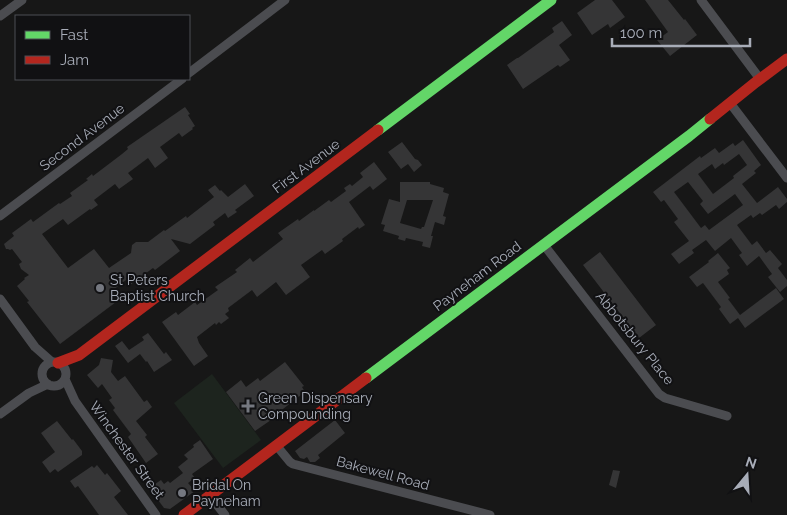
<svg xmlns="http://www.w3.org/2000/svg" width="787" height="515" font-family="Raleway,sans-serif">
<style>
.green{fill:#1d241e}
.building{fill:#353536;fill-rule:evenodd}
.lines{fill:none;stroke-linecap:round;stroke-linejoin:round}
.street{stroke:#4b4c50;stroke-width:9}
.fast{stroke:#63d668;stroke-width:11}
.jam{stroke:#b3261e;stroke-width:11}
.poi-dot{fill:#757880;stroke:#111113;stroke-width:2}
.labels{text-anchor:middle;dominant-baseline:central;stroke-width:4;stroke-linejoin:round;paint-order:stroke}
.street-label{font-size:14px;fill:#a8adb8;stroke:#111113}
.poi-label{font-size:14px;fill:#a8adb8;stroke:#111113;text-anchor:start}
</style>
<rect width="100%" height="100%" fill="#171717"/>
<!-- green -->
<path class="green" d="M212 374 261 440 223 468 174 403Z"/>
<!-- building -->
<path class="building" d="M595 0H612L625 17 610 28 608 24 592 35 577 13Z
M645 0H668L684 20 685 19 697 35 670 56 657 40 668 32Z
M562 21 572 35 559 45 570 60 560 67 558 65 523 89 507 65 517 58H518L554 32 552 28Z
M185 107 190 114 188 115 195 126 192 128 193 129 182 137 179 133 160 147 168 158 155 168 148 158 128 173 133 179 119 189 115 184 94 200 98 205 91 210 90 209 68 225 63 219 42 234 68 268 94 249 109 268 131 253 132 245 136 242H148L164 230 165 231 186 216 187 218 214 197 208 190 215 185 220 191 221 190 228 197 245 184 254 196 235 210 237 212 228 218 225 213 213 222 215 225 190 244 171 239 180 251 155 270 153 268 130 285 126 280 113 290 120 299 60 344 27 302 29 301 17 286 25 279 24 278 29 275 21 269 19 264 22 262 12 249 10 250 8 249H6L4 244 14 236 12 233 31 219 33 222 59 203 60 204 72 196 70 193 88 180 86 179 92 174 93 176 122 154 128 149 127 147Z
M743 140 761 165 754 171 756 173 742 184 757 203 778 187 787 199V202L779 209 776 205 762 215 760 213 753 218 751 215 737 225 752 245 757 241 766 253 770 250 782 264 778 268 787 280V286L780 292 768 277 772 274 759 256 747 266 739 255 742 253 731 238 715 251 706 240 692 250 694 253 679 264 671 254 689 241 674 222 678 219 664 200 661 202 653 192 700 156 701 158 715 148 719 153 733 143 735 146ZM739 154 747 165 733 176 734 178 713 194 698 174 712 164 715 169 723 163 724 165ZM688 182 703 201 700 204 708 214 735 194 743 205 709 230 705 225 701 228 674 192Z
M402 142 415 159 418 160 422 165 414 172 408 164 401 169 388 152Z
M374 162 387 179 373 190 370 186 349 202 365 225 359 229 358 227 342 239 343 241 325 254 322 250 301 265 310 277 286 295 276 282 257 297 252 290 228 308 229 311 225 314 229 318 221 324 219 322 216 325 215 323 197 337 199 343 208 356 194 366 162 322 176 312 178 315 195 302 197 305 218 290 215 287 237 272 235 270 250 258 253 262 283 239 278 233 298 219 299 221 314 210V211L329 200 331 202 346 191 344 188 350 184 352 186 363 177 360 173Z
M400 182H430V184L444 188 443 192 449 194 443 216 446 217 444 225 435 222 431 236H433L430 248 422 246 423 242 406 238 405 241 398 239 399 236 383 231 385 225 381 224 389 199 400 202ZM407 200H433L424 227H422L421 229 400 223Z
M600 252 656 325 639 338 583 265Z
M718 253 730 268 727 270 729 274 718 282 730 298 728 299 740 315 776 288 784 299 745 328 738 318 730 324 719 309 721 307 703 283 697 287 689 277 709 262 708 261Z
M148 333 164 354 166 352 172 360 154 372 147 361 146 362 140 354 128 363 115 346 122 341 129 350 144 340 142 337Z
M101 358 113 360 111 372 118 381 125 376 144 402 147 400 152 407 136 421 147 435 145 437 158 454 146 463 128 437 131 434 113 410 115 408 109 400 112 398 102 384 98 388 87 375 99 365Z
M285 362 304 386 302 387 305 392 270 419 271 420 255 431 226 392 241 380 246 387 258 378 260 381Z
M335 420 345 433 318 455 320 458 315 462H310L307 457 304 459 300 458 295 451Z
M57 421 72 440 73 439 82 451V455L58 472 55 469 50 473 42 462 55 452 41 433Z
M200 440 213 459 192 474 195 478 188 483 195 491 170 509 164 508 149 488 161 480 164 484 168 481 170 483 183 473 178 467 188 459 184 455 194 447 193 445Z
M97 465 105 475 107 473 121 491 114 497 128 515H99L78 486 75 488 70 481 92 466 94 468Z
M613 470 620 471 616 488 609 485Z"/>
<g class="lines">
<!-- street -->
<path class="street" d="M701 0 760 79
M0 16 22 0
M189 73 285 0
M730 103 787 178
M0 216 182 79
M544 245 659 394 665 398 727 416
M0 299 35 347 52 362
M42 374a12 12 0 1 1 24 0a12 12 0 1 1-24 0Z
M65 379 75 401 156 515
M0 414 29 393 48 384
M276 445 290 462 293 464 490 515
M210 496 225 515"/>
<!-- fast -->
<path class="fast" d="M378 130 551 0
M366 378 689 136 710 119"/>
<!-- jam -->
<path class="jam" d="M710 119 756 82 787 59
M58 363 79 355 378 130
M184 515 366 378"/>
</g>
<!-- markers -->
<g class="poi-dot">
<circle cx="100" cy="288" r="5"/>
<path d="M245.5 398.5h5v5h5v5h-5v5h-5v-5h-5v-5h5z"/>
<circle cx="182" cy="493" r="5"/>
</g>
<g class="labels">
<!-- street labels -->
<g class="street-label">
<text transform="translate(82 137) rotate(-37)">Second Avenue</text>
<text transform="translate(306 166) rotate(-37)">First Avenue</text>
<text transform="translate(477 276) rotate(-37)">Payneham Road</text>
<text transform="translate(635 338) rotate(51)">Abbotsbury Place</text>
<text transform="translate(127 450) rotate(54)">Winchester Street</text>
<text transform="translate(383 473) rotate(15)">Bakewell Road</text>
</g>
<!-- poi labels -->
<g class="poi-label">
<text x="110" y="280">St Peters<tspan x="110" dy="16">Baptist Church</tspan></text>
<text x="258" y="398">Green Dispensary<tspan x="258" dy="16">Compounding</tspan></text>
<text x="192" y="485">Bridal On<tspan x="192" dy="16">Payneham</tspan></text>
</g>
</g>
<!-- legend -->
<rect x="15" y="15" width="175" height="65" fill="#111113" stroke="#4d4f55"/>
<rect x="25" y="31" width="25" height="8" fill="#63d668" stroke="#4d4f55"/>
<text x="60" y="40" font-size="15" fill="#a8adb8">Fast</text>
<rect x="25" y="56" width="25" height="8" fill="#b3261e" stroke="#4d4f55"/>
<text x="60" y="65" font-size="15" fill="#a8adb8">Jam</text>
<!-- north arrow -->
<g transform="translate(747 475) rotate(18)" stroke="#111113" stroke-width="4" paint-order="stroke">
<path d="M0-4L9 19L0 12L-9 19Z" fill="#a8adb8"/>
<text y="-8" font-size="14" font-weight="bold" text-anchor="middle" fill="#a8adb8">N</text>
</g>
<!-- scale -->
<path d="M612 38v8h138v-8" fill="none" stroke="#a8adb8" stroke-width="2.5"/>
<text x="620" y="38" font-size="15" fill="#a8adb8" stroke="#111113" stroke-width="4" paint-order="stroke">100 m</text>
</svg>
